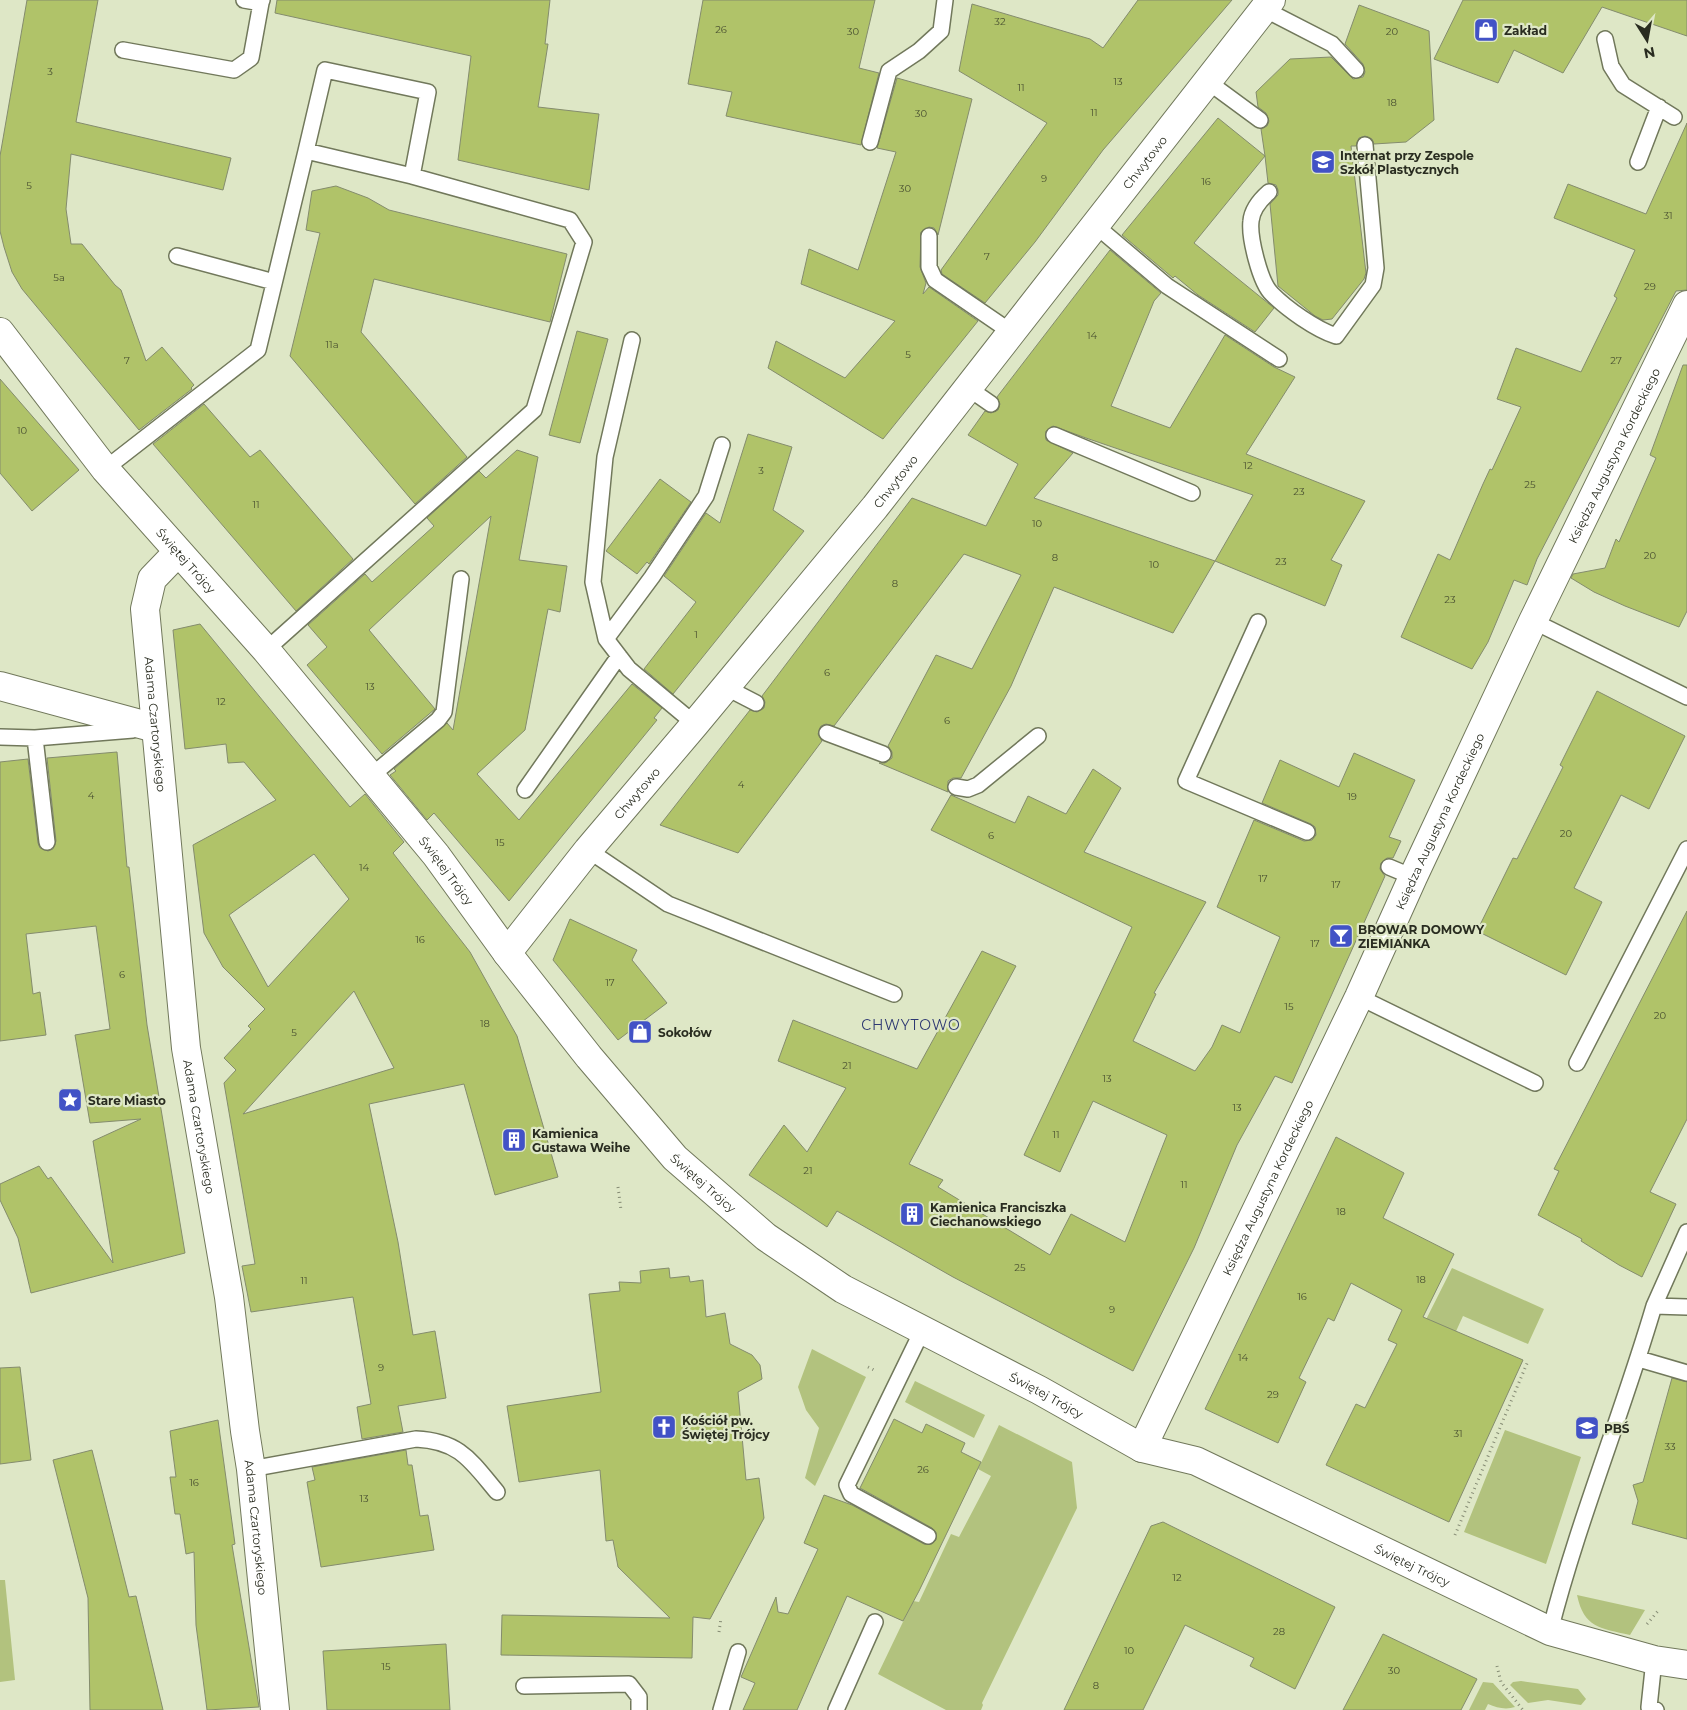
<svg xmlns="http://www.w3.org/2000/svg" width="1687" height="1710" font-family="Montserrat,sans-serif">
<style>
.green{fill:#b2c27e}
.building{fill:#b0c369;stroke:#848c6d;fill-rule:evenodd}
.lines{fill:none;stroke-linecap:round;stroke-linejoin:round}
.service-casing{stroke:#71785b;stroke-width:18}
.minor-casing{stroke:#71785b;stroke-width:30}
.path{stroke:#858b74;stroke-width:3;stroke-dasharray:1 4;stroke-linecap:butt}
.service{stroke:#fff;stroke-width:15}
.minor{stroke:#fff;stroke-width:28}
.labels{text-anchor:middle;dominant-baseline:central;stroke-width:4.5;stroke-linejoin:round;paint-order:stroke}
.number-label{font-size:10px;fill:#4b5232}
.poi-label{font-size:12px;font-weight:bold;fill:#292c20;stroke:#dee7c6;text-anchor:start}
.street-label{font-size:12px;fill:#292c20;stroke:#dee7c6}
.neighbourhood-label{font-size:14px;letter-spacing:1px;fill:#2d3872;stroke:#dee7c6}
</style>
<rect width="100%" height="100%" fill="#dee7c6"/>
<!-- green -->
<path class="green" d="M1452 1268 1544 1309 1528 1344 1463 1316 1415 1421 1381 1409Z
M812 1349 866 1377 815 1486 805 1478 819 1428 806 1410 798 1387Z
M915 1381 985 1415 974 1438 905 1402Z
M999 1425 1072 1462 1077 1508 982 1703 983 1705 981 1710H946L878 1674 913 1601 919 1602 951 1534 959 1537 991 1476 978 1469Z
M1505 1430 1581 1457 1546 1564 1464 1532Z
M0 1580H5L15 1680 0 1682Z
M1577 1595 1645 1610 1630 1635C1600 1628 1584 1628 1577 1595Z
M1521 1681 1578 1689 1586 1699 1581 1705 1548 1700 1528 1703 1510 1685 1513 1682Z
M1483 1682 1493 1683 1515 1707C1506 1710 1497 1708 1488 1704L1485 1710H1469Z"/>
<!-- building -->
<path class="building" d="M27 0H98L76 122 231 158 223 190 71 154 66 209 71 244H82L115 285 121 290 146 361 162 347 194 385 191 388 192 389 139 430 22 289 12 272 4 247 0 231V156Z
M277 0H550L545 44H548L538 107 599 114 589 190 458 160 471 56 275 13Z
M703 0H875L859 68 879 73 861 145 726 116 732 92 688 84Z
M1138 0H1232L1103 150 1035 242 985 303 942 274 941 270 1047 123 959 71 972 4 1090 39 1103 48Z
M1463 0H1687V36L1602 7 1563 73 1514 50 1498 83 1434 59Z
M1359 5 1429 31 1434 120 1406 142 1374 144 1372 139 1365 136 1359 138 1356 146H1351L1366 273 1364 279 1332 319 1323 320 1315 316 1278 286 1270 204 1278 195V190L1276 185 1268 183 1265 156 1194 243 1274 308 1255 332 1198 295 1175 276 1173 278 1122 235 1218 118 1265 156 1261 129 1267 126 1269 121 1266 113 1258 107 1256 92 1290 59 1331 57 1353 79 1363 77 1365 72 1363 64 1345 44Z
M897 78 972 99 938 235 934 228 929 227 921 232 920 267 926 283 923 294 929 287 978 321 883 439 768 368 776 341 845 378 895 321 801 284 809 249 858 270 896 152 877 148Z
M1687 123V290L1676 291 1537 559 1527 585 1514 580 1488 642 1472 669 1401 637 1438 554 1450 560 1483 484 1490 469 1492 470 1521 407 1497 399 1516 348 1581 372 1617 298 1614 296 1635 250 1554 218 1568 184 1646 214Z
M336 186 368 198 389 210 567 254 550 322 374 279 361 332 467 457 415 504 290 356 320 233 306 230 312 191Z
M1110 250 1161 293 1154 301 1111 406 1170 428 1225 335 1274 367 1295 377 1246 454 1365 501 1331 560 1342 565 1325 606 1215 561 1173 633 1054 587 1011 686 961 778H953L948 781V792L879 763H885L892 758V752L888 746 936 655 972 669 1021 575 964 554 834 726 826 724 821 726 818 734 822 741 738 853 660 825 750 710 757 712 764 708 765 702 762 696 912 498 986 526 1018 464 968 435 985 411 991 413 998 410 1000 404 997 397ZM1053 426 1086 438 1253 495 1215 561 1034 498 1073 453 1046 440V431Z
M577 331 608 339 580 443 549 435Z
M1683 365H1687V611L1679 627 1625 606 1594 592 1571 578 1573 574 1605 568 1616 539 1619 542 1656 458 1650 455Z
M0 379 79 470 32 511 0 473Z
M204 404 250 457 260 450 353 559 296 611 153 444Z
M748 434 792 447 773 510 804 531 673 694 644 669 696 602 664 576 706 513 720 523Z
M517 450 538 457 519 560 567 566 560 612 548 609 525 730 477 774 519 820 632 684 662 708 654 718 657 720 509 901 434 813 427 820 390 775 396 771 394 769 447 723 453 730 491 516 369 630 435 709 382 754 307 665 327 647 308 625 365 574 372 582 434 526 427 518 479 471 486 478Z
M660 479 691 502 649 564 647 562 637 574 606 551Z
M200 624 350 807 365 794 404 842 393 853 470 952 517 1036 558 1177 495 1195 464 1084 369 1104 398 1242 413 1335 435 1331 446 1398 398 1406 403 1432 362 1439 357 1407 371 1404 353 1297 251 1312 242 1266 255 1264 224 1083 236 1070 224 1058 251 1029 248 1026 265 1009 223 967 204 933 193 845 276 800 244 762 228 763 226 744 185 749 173 630ZM314 854 349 899 268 987 229 915ZM354 991 394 1068 243 1114Z
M1597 691 1685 736 1649 809 1621 795 1574 888 1602 902 1566 975 1477 931 1513 858 1517 859 1563 767 1560 765Z
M117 752 127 867H129L147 1025 185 1253 31 1293 18 1238 0 1200V1184L39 1166 48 1179 51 1177 113 1263 93 1141 141 1119 90 1123 75 1035 110 1029 96 926 26 934 33 994 40 992 46 1035 0 1041V762L28 759 38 843 40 848 48 851 53 849 56 841 47 758Z
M1354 753 1415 780 1389 837 1401 841 1393 858H1387L1381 863 1380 869 1385 876 1292 1083 1275 1076 1237 1145 1194 1248 1133 1371 953 1277 837 1211 827 1227 749 1175 784 1125 807 1152 846 1088 778 1061 793 1020 917 1069 982 951 1016 966 909 1164 943 1180 938 1187 1050 1255 1071 1214 1125 1242 1167 1135 1093 1101 1060 1172 1024 1155 1132 927 931 830 951 795 1015 823 1028 796 1066 814 1093 769 1121 788 1084 852 1206 902 1154 993 1156 994 1133 1041 1195 1071 1212 1047 1222 1025 1240 1033 1280 937 1217 907 1254 820 1304 841 1312 840 1316 835 1315 827 1311 824 1262 803 1280 760 1339 787Z
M1687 911V1119L1650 1192 1676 1204 1642 1277 1619 1265 1581 1241 1582 1239 1538 1215 1559 1171 1554 1169Z
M570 919 637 950 632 960 667 1003 618 1040 553 960Z
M1336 1137 1404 1173 1383 1218 1454 1254 1423 1317 1523 1360 1449 1522 1326 1465 1356 1404 1365 1408 1397 1344 1388 1340 1402 1310 1351 1283 1334 1321 1328 1318 1299 1378 1306 1382 1278 1443 1205 1409Z
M669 1268 670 1278 689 1276 690 1282 703 1280 706 1317 725 1313 730 1344 752 1355 760 1365 762 1379 738 1392 746 1480 759 1478 764 1518 710 1619 693 1617 692 1658 501 1655 502 1615 670 1618 618 1567 613 1540 606 1541 600 1470 519 1482 507 1406 601 1392 589 1294 620 1291 619 1282 641 1283 640 1271Z
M20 1367 31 1460 0 1464V1368Z
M1672 1378 1687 1382V1539L1632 1524 1638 1501 1633 1485 1643 1482Z
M894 1419 922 1433 926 1424 965 1443 961 1452 981 1462 919 1591 903 1621 847 1596 797 1710H743L755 1683 741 1677 776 1597 778 1612 788 1614 818 1549 804 1543 824 1495 852 1505 924 1544H932L936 1540V1532L932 1528 860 1488Z
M218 1420 235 1544 232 1545 259 1707 207 1710 196 1625 194 1552 186 1554 180 1514H175L170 1477H176L170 1431Z
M92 1450 129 1597 136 1596 163 1710H90L88 1598 53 1460Z
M406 1450 408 1465H412L420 1516 428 1515 434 1550 321 1567 307 1482 315 1480 312 1467Z
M1163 1522 1335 1607 1295 1689 1250 1666 1254 1658 1185 1625 1143 1710H1064L1151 1526Z
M1383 1634 1477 1679 1461 1710H1343Z
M446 1644 450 1710H327L323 1651Z"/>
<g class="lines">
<defs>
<path id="service" d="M244 0 261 3 262 0
M1264 9 1332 44 1356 70
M1605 39 1611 66 1623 85 1674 117
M123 50 234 70 251 58 261 3
M1207 81 1260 120
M870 142 889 71 919 51 941 31 945 0
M306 151 325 70 428 92 412 176
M1638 162 1659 107
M1269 192C1261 199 1252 210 1251 221 1249 237 1260 283 1272 294 1287 309 1315 329 1336 336L1373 285 1376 268 1365 145
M1095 225 1167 286 1279 359
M929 236V267L935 280 1011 332
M177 256 274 282
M632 340 605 457 593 582 606 639 629 669 695 724
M968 388 991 404
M1054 435 1192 493
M105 469 258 350 306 151 412 176 570 220 584 242 534 410 266 650
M1533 621 1687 697
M1258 622 1186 781 1307 832
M606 639 652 577 706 496 722 445
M725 687 756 703
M827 733 883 754
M0 737 35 738 133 730
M35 738 47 842
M371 776 438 720 444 712 461 579
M956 787 968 789 978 785 1038 736
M525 790 619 656
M588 850 668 904 894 994
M1389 867 1413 877
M1359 997 1535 1083
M1577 1063 1687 849
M1654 1306 1687 1232
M922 1331 847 1485 851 1494 928 1536
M1639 1359 1687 1373
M251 1469 416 1439C460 1441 471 1461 497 1492
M1550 1631C1578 1521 1622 1415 1654 1306L1687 1307
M1654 1660 1649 1707 1656 1710
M524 1686 629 1684 639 1697V1710
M721 1710 738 1652
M836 1710 875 1622"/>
<g id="minor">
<path id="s1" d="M0 332 105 469 266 650 436 855 507 953 589 1057 675 1158 766 1237 843 1289 1039 1390 1142 1448 1196 1461 1550 1631 1654 1660 1687 1665"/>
<path id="s2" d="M178 552 152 579 145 609 186 1048 229 1297 245 1431 251 1469 275 1710"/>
<path d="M0 686 155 728"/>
<path id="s3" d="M507 953 588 850 695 724 875 507 1271 0"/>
<path id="s4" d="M1142 1448 1359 997 1413 877 1533 621 1687 305"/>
</g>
</defs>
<!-- service casing -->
<use href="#service" class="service-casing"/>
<!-- minor casing -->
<use href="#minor" class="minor-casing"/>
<!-- path -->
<path class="path" d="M618 1187 621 1210
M868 1367 874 1370
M1455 1535 1528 1361
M1647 1624 1658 1611
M719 1632 721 1618
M1497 1666 1501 1682 1523 1710"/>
<!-- service -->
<use href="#service" class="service"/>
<!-- minor -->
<use href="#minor" class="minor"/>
</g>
<!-- icons -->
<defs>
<symbol id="shop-square" viewBox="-11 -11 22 22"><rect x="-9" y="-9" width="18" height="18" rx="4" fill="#4252c6" stroke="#dee7c6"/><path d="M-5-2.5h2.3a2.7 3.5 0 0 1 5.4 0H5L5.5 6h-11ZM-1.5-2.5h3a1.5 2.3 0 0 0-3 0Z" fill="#fff"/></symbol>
<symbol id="university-square" viewBox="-11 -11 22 22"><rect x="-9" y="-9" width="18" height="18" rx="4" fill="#4252c6" stroke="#dee7c6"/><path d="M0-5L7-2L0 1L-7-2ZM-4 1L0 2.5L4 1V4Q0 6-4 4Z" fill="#fff"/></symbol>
<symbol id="bar-square" viewBox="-11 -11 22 22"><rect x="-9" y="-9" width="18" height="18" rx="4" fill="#4252c6" stroke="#dee7c6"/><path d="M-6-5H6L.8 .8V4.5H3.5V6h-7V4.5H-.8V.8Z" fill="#fff"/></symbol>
<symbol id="sight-square" viewBox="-11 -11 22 22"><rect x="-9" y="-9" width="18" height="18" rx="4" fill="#4252c6" stroke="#dee7c6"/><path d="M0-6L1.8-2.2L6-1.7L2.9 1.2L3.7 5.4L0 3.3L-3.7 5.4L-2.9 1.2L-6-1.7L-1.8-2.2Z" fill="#fff"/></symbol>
<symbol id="building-square" viewBox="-11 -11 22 22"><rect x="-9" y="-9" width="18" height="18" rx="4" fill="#4252c6" stroke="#dee7c6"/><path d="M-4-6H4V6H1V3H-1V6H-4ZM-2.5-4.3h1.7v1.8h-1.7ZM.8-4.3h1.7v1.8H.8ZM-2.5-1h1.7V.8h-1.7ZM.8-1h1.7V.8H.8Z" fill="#fff"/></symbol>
<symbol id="church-square" viewBox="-11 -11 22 22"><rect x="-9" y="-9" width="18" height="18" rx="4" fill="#4252c6" stroke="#dee7c6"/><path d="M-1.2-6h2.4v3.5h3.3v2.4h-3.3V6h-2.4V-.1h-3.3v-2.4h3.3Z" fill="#fff"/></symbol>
</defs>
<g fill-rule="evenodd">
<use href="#shop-square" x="1472" y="16" width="28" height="28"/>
<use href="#university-square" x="1309" y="148" width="28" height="28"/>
<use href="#bar-square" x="1327" y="922" width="28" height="28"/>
<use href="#shop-square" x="626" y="1018" width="28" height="28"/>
<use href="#sight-square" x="56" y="1086" width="28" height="28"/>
<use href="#building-square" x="500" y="1126" width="28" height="28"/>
<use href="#building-square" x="898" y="1200" width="28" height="28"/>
<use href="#church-square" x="650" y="1413" width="28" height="28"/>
<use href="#university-square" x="1573" y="1414" width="28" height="28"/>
</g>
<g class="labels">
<!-- number labels -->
<g class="number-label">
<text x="1000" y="21">32</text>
<text x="721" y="29">26</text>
<text x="853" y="31">30</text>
<text x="1392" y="31">20</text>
<text x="50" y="71">3</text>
<text x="1118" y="81">13</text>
<text x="1021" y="87">11</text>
<text x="1392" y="102">18</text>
<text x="1094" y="112">11</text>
<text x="921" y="113">30</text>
<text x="1044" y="178">9</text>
<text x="1206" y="181">16</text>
<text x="29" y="185">5</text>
<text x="905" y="188">30</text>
<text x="1668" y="215">31</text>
<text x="987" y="256">7</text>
<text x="59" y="277">5a</text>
<text x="1650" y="286">29</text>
<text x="1092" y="335">14</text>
<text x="332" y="344">11a</text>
<text x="908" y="354">5</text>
<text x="127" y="360">7</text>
<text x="1616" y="360">27</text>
<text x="22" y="430">10</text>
<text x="1248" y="465">12</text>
<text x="761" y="470">3</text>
<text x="1530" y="484">25</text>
<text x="1299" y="491">23</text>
<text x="256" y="504">11</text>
<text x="1037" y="523">10</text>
<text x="1650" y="555">20</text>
<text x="1055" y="557">8</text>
<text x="1281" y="561">23</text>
<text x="1154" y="564">10</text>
<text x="895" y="583">8</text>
<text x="1450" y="599">23</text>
<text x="696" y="634">1</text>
<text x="827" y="672">6</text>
<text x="370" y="686">13</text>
<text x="221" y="701">12</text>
<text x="947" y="720">6</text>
<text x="741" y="784">4</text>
<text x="91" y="795">4</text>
<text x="1352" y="796">19</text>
<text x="1566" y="833">20</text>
<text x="991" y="835">6</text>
<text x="500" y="842">15</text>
<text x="364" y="867">14</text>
<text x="1263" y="878">17</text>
<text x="1336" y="884">17</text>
<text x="420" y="939">16</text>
<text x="1315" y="943">17</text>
<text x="122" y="974">6</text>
<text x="610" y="982">17</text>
<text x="1289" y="1006">15</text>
<text x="1660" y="1015">20</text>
<text x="485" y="1023">18</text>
<text x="294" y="1032">5</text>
<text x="847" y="1065">21</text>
<text x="1107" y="1078">13</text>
<text x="1237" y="1107">13</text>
<text x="1056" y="1134">11</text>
<text x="808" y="1170">21</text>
<text x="1184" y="1184">11</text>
<text x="1341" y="1211">18</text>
<text x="1020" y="1267">25</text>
<text x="1421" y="1279">18</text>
<text x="304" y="1280">11</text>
<text x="1302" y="1296">16</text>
<text x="1112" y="1309">9</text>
<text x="1243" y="1357">14</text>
<text x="381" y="1367">9</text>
<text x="1273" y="1394">29</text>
<text x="1458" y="1433">31</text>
<text x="1670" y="1446">33</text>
<text x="923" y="1469">26</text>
<text x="194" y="1482">16</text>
<text x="364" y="1498">13</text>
<text x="1177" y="1577">12</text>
<text x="1279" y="1631">28</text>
<text x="1129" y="1650">10</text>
<text x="386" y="1666">15</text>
<text x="1394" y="1670">30</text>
<text x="1096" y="1685">8</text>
</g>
<!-- poi labels -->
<g class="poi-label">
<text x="1504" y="30">Zakład</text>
<text x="1340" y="155">Internat przy Zespole<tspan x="1340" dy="14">Szkół Plastycznych</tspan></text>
<text x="1358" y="929">BROWAR DOMOWY<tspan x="1358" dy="14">ZIEMIANKA</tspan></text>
<text x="658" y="1032">Sokołów</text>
<text x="88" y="1100">Stare Miasto</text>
<text x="532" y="1133">Kamienica<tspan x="532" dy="14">Gustawa Weihe</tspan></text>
<text x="930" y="1207">Kamienica Franciszka<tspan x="930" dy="14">Ciechanowskiego</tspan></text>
<text x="682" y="1420">Kościół pw.<tspan x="682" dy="14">Świętej Trójcy</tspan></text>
<text x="1604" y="1428">PBŚ</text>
</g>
<!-- street labels -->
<g class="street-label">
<text stroke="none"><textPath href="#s3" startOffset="1016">Chwytowo</textPath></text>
<text stroke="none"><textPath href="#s4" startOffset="1099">Księdza Augustyna Kordeckiego</textPath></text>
<text stroke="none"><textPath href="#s3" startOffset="611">Chwytowo</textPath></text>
<text stroke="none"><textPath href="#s1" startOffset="295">Świętej Trójcy</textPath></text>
<text stroke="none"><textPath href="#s2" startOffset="184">Adama Czartoryskiego</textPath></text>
<text stroke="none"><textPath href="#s3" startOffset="206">Chwytowo</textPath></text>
<text stroke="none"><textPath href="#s4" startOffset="694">Księdza Augustyna Kordeckiego</textPath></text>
<text stroke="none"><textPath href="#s1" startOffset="700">Świętej Trójcy</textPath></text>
<text stroke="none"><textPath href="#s2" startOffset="589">Adama Czartoryskiego</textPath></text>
<text stroke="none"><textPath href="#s1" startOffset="1105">Świętej Trójcy</textPath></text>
<text stroke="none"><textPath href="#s4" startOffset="289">Księdza Augustyna Kordeckiego</textPath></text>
<text stroke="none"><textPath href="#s1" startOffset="1510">Świętej Trójcy</textPath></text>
<text stroke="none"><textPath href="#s2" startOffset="994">Adama Czartoryskiego</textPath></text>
<text stroke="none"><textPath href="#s1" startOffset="1915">Świętej Trójcy</textPath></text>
</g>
<!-- neighbourhood labels -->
<g class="neighbourhood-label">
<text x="911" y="1025">CHWYTOWO</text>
</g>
</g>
<!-- north arrow -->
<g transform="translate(1647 40) rotate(169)" stroke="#dee7c6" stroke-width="4" paint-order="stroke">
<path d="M0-4L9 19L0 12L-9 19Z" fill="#292c20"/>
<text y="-8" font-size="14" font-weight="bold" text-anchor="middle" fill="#292c20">N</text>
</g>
</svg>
